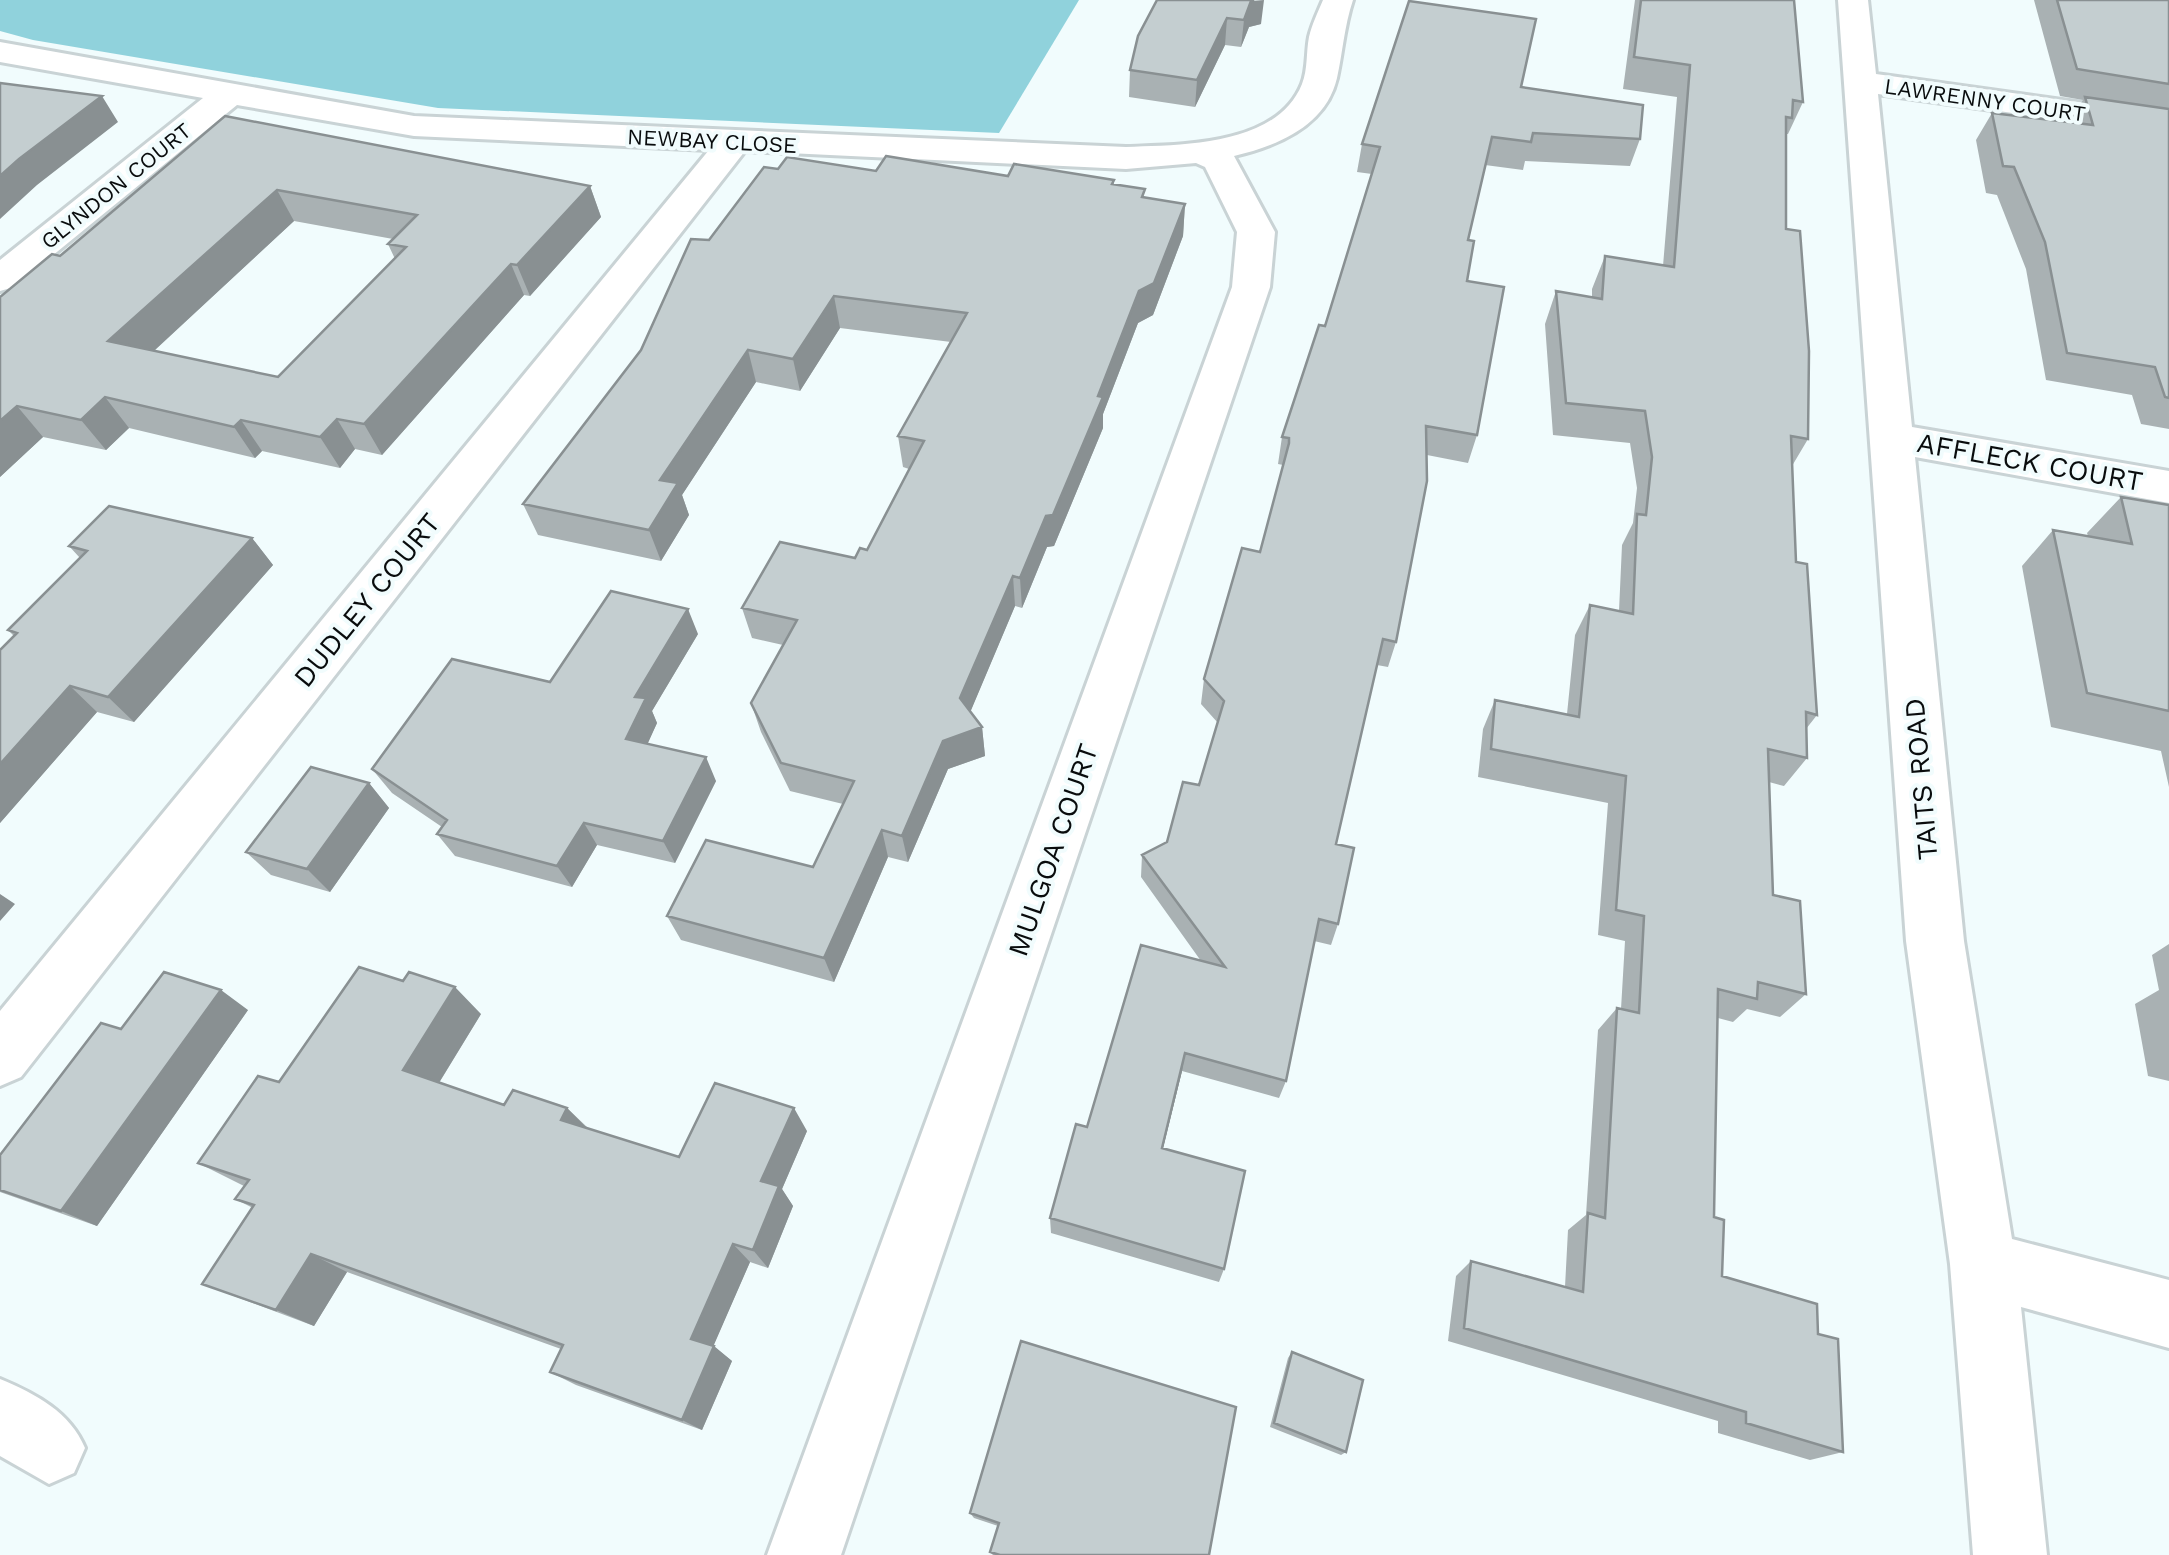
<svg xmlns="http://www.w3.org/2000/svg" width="2169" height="1555" font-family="'Work Sans',sans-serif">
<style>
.green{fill:#90d2dc}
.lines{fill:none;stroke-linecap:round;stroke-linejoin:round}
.minor-casing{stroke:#c9d3d5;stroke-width:6}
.minor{fill:#fff;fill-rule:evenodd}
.wall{fill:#a9b1b3;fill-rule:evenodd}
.shaded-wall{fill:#899092}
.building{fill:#c4ced0;stroke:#899092;stroke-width:2.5;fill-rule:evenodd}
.labels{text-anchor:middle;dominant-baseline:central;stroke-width:8;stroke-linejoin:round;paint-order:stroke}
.far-street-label{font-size:22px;fill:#090c0d;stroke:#f1fcfd}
.street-label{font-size:28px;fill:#090c0d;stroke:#f1fcfd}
</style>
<rect width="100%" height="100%" fill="#f1fcfd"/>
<!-- green -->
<path class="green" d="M0 0H1079L999 133 438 108 33 40 0 31Z"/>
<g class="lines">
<defs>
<path id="minor" d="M1323 0H1353C1344 27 1343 51 1337 78 1326 126 1277 146 1234 156L1275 232 1270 287 841 1555H767L1232 287 1237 232 1205 167 1196 163 1126 169 745 151 21 1077 0 1086V1011L709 150 414 136 237 105 14 287 0 291V260L203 98 0 62V42L414 116 1126 147C1182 145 1277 146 1302 84 1308 69 1306 52 1309 37 1312 24 1318 12 1323 0Z
M1838 0H1868L1876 74 2169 115V135L1878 94 1912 427 2169 471V503L1915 457 1964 941 2012 1239 2169 1280V1348L2021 1307 2047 1555H1973L1950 1264 1906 941Z
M0 1379C36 1394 70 1412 85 1448L74 1473 49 1484 0 1456Z"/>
</defs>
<!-- minor casing -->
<use href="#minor" class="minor-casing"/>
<!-- minor -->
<use href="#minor" class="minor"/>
</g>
<!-- wall -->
<path class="wall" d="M1157 0 1261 24 1249 27 1241 47 1225 45 1195 107 1129 97 1130 70Z
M1635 0H1794L1803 102 1788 134H1786V229L1808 439 1792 466 1796 562 1817 715 1806 729 1807 758 1784 786 1769 782 1773 895 1806 994 1780 1017 1747 1009 1733 1022 1718 1018 1714 1217 1722 1276 1818 1334 1843 1452 1810 1460 1718 1433V1421L1448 1341 1456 1276 1471 1261 1565 1287 1568 1230 1586 1215 1598 1030 1617 1008 1621 1009 1625 941 1598 935 1608 803 1478 777 1483 729 1495 700 1567 714 1575 635 1590 605 1619 611 1622 545 1633 523 1637 488 1630 443 1553 435 1545 324 1556 291 1592 297V289L1605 256 1663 266 1677 97 1623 89Z
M2034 0H2169V429L2141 424 2132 395 2046 380 2026 269 1997 195 1986 193 1976 140 1992 113 2069 122 2083 100 2060 96Z
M1521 87 1640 139 1630 166 1525 161 1523 170 1485 165 1468 240 1467 281 1477 435 1468 463 1427 455 1396 642 1388 667 1377 665 1336 844 1338 924 1331 945 1314 941 1286 1081 1279 1098 1182 1071 1163 1148 1224 1269 1219 1282 1051 1233 1050 1218 1087 1127 1201 961 1141 877 1142 855 1167 842 1199 785 1218 723 1201 704 1204 679 1260 552 1283 465 1278 464 1282 437 1325 326 1372 174 1357 172 1362 144Z
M225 116 590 186 601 217 530 296 524 295 382 455 355 449 340 468 262 451 255 458 129 428 106 450 43 437 0 477 52 254 60 256ZM294 221 393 239 388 244 395 259 278 377 154 351Z
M778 169 876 171 1114 180V184L1145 197 1185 204 1183 236 1153 315 1138 323 1103 414V428L1054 546 1047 547 1022 608 1015 606 970 712 982 727 985 756 948 769 908 862 888 857 834 982 681 940 667 916 813 867 843 804 790 791 761 732 751 703 783 645 752 638 742 608 855 558 867 550 909 469 903 467 898 436 951 342 840 328 800 391 756 382 682 495 689 515 661 561 538 535 523 504 641 350 709 240Z
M2121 497 2169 505V787L2161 751 2051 727 2022 566 2053 530 2088 536 2087 533Z
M252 538 273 565 134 722 97 712 0 823V650L14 636 8 630 80 558 69 546Z
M698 634 652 711 657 723 647 744 716 781 675 863 597 845 572 887 455 856 437 834 442 827 392 793 372 769 550 682Z
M369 783 389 808 330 892 271 875 246 852Z
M2169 944V1081L2148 1076 2135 1004 2159 990 2152 955Z
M248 1010 97 1226 0 1192V1155L121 1029Z
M481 1014 439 1083 504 1105 567 1108 588 1128 679 1157 807 1131 782 1189 793 1206 768 1268 750 1262 713 1346 732 1361 702 1430 576 1385 550 1372 561 1349 347 1272 314 1326 202 1284 253 1208 235 1199 244 1186 198 1163 279 1082Z
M1292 1352 1346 1452 1341 1455 1270 1427 1288 1358Z
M970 1513 1209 1555H993L990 1552 998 1526 974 1518Z"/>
<!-- shaded-wall -->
<path class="shaded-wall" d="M1264 0 1261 24 1249 27 1241 47 1244 20 1251 1Z
M1227 18 1225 45 1195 107 1197 80Z
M102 96 118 122 37 185 0 219V176L19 159Z
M590 186 601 217 530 296 517 265Z
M277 190 294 221 131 372 108 341Z
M1185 204 1183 236 1153 315 1138 323 1103 414V428L1054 546 1047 547 1022 608 1020 578 1098 396 1139 291Z
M511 264 524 295 382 455 364 424Z
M834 296 840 328 800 391 793 359Z
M748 350 756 382 682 495 689 515 661 561 649 530 660 480Z
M105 397 129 428 106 450 81 420Z
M17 406 43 437 0 477V421Z
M337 419 355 449 340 468 320 437Z
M241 420 262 451 255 458 234 427Z
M252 538 273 565 134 722 108 697Z
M1013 576 1015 606 964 727 960 698Z
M688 609 698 634 652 711 657 723 639 763 626 739 635 697Z
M70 686 97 712 0 823V764Z
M982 727 985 756 948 769 908 862 902 836 943 741Z
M706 757 716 781 675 863 663 841Z
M369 783 389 808 330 892 307 869Z
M584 823 597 845 572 887 557 866Z
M882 830 888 857 834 982 824 958Z
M0 894 15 904 0 921Z
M455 987 481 1014 432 1094 403 1070Z
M221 990 248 1010 97 1226 61 1211Z
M1185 1053 1182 1071 1159 1164 1162 1148Z
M567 1108 590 1131 561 1120Z
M794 1108 807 1131 782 1189 793 1206 768 1268 753 1250 761 1181Z
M733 1244 750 1262 710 1354 691 1339Z
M311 1254 347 1272 314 1326 276 1310Z
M714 1346 732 1361 702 1430 682 1420Z"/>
<!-- building -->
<path class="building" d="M1157 0H1254L1251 1 1244 20 1227 18 1197 80 1130 70 1138 36Z
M1641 0H1794L1803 102 1793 100 1792 118 1786 117V229L1800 231 1809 351 1808 439 1791 436 1796 562 1807 564 1817 715 1806 712 1807 758 1768 749 1773 895 1800 901 1806 994 1758 982 1757 999 1718 989 1714 1217 1724 1220 1722 1276 1817 1304 1818 1334 1838 1339 1843 1452 1746 1423V1412L1464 1328 1471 1261 1583 1292 1588 1213 1605 1218 1617 1008 1639 1013 1644 916 1616 910 1626 776 1491 749 1495 700 1579 717 1590 605 1633 614 1637 514 1646 515 1652 457 1645 411 1566 403 1556 291 1602 299 1605 256 1674 267 1690 65 1634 57Z
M2057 0H2169V84L2077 69Z
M1409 1 1536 19 1521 87 1643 105 1640 139 1533 133 1531 142 1492 137 1468 240 1474 241 1467 281 1504 287 1477 435 1426 426 1427 481 1396 642 1383 639 1336 844 1354 848 1338 924 1319 919 1286 1081 1185 1053 1162 1148 1245 1171 1224 1269 1050 1218 1076 1124 1087 1127 1141 945 1225 967 1142 855 1167 842 1183 782 1199 785 1224 701 1204 679 1242 548 1260 552 1289 443V438L1282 437 1319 325 1325 326 1380 147 1362 144Z
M0 83 102 96 19 159 0 176Z
M2085 97 2169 109V398L2165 397 2155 367 2067 353 2045 242 2014 167 2003 166 1992 113 2093 125Z
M225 116 590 186 517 265 511 264 364 424 337 419 320 437 241 420 234 427 105 397 81 420 17 406 0 421V297L52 254 60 256ZM277 190 417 215 388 244 406 247 278 377 108 341Z
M886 156 1008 176 1014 164 1114 180 1112 184 1145 189 1142 197 1185 204 1154 283 1139 291 1098 396 1103 397 1053 515 1046 516 1020 578 1013 576 960 698 982 727 943 741 902 836 882 830 824 958 667 916 706 840 813 867 854 781 781 763 751 703 797 620 742 608 780 542 855 558 860 548 867 550 924 441 898 436 967 313 834 296 793 359 748 350 660 480 678 483 649 530 523 504 641 350 691 239 709 240 764 167 778 169 787 157 876 171Z
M2121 497 2169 505V711L2087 693 2053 530 2132 544Z
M109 506 252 538 108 697 70 686 0 764V650L17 633 8 630 87 551 69 546Z
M611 591 688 609 635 697 646 698 626 739 706 757 663 841 584 823 557 866 437 834 447 820 372 769 452 659 550 682Z
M311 767 369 783 307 869 246 852Z
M359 967 403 981 409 972 455 987 403 1070 504 1105 513 1090 567 1108 561 1120 679 1157 715 1083 794 1108 761 1181 779 1186 753 1250 733 1244 691 1339 714 1346 682 1420 550 1372 563 1345 311 1254 276 1310 202 1284 254 1205 235 1199 249 1180 198 1163 258 1076 279 1082Z
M164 972 221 990 61 1211 0 1190V1155L101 1023 121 1029Z
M1021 1341 1236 1407 1209 1555H1000L990 1552 999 1523 970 1513Z
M1292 1352 1363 1380 1346 1452 1274 1423Z"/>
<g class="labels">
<!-- far-street labels -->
<g class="far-street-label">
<text transform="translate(1985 100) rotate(8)">LAWRENNY COURT</text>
<text transform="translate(712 141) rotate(3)">NEWBAY CLOSE</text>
<text transform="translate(116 186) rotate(-39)">GLYNDON COURT</text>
</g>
<!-- street labels -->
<g class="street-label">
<text transform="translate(2030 462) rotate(10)">AFFLECK COURT</text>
<text transform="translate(367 600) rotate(-51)">DUDLEY COURT</text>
<text transform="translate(1921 779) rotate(-95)">TAITS ROAD</text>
<text transform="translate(1053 850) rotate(-71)">MULGOA COURT</text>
</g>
</g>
</svg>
